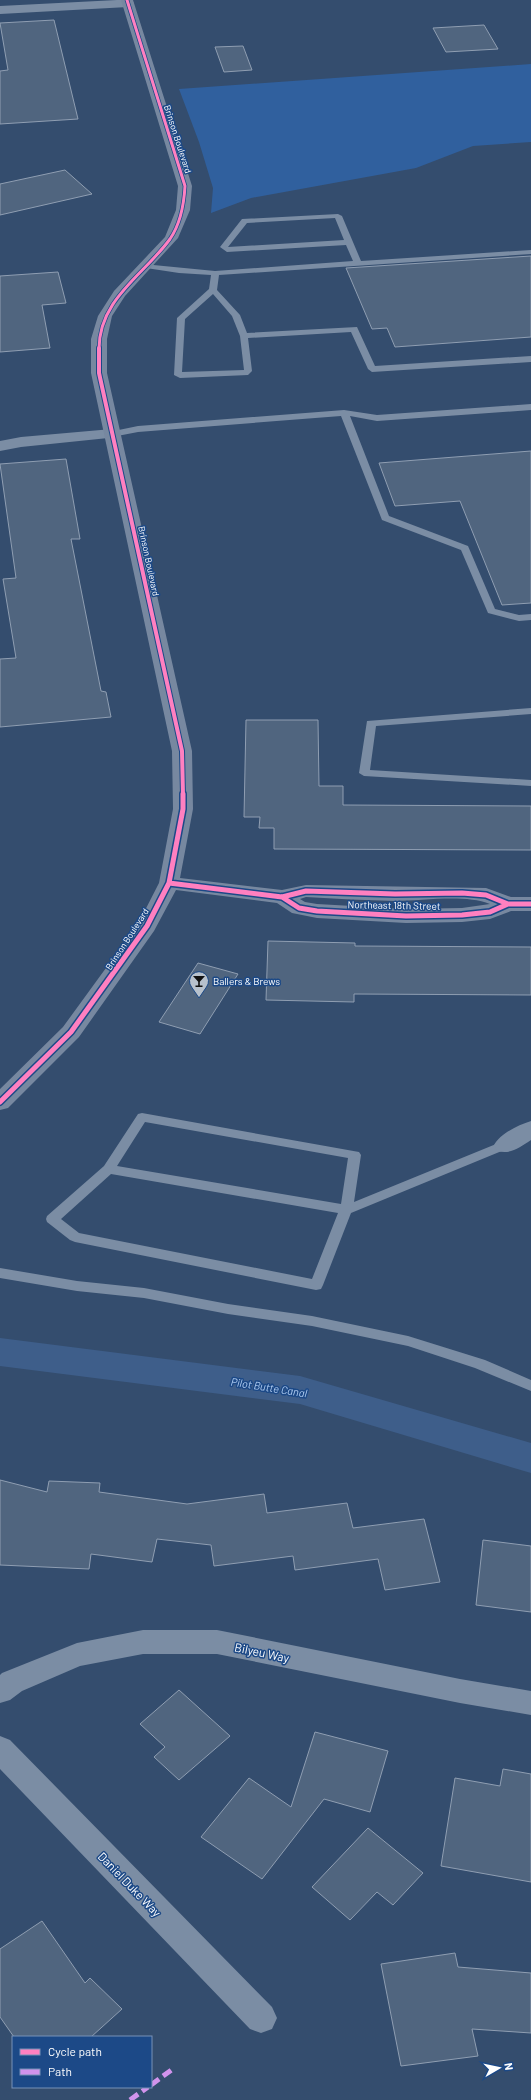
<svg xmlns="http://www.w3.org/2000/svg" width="531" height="2100" font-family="Barlow,sans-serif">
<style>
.green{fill:#30609e}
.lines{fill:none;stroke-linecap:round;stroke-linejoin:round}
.canal{fill:#3e5e8a;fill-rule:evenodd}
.building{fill:#50657f;stroke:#8f9eb2}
.lane{fill:#7b8da4;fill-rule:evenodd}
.street{fill:#7b8da4;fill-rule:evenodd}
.secondary{fill:#7788a0;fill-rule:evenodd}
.quiet{stroke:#d193ec;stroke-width:5;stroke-dasharray:10 5;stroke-linecap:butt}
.cycleway-far2-casing{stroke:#1c4987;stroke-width:4.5}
.cycleway-far1-casing{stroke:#1c4987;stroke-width:6}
.cycleway-casing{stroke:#1c4987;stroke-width:8}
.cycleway-far2{stroke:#ff80c0;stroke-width:3}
.cycleway-far1{stroke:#ff80c0;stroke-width:4}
.cycleway{stroke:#ff80c0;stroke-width:5}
.labels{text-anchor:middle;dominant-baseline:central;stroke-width:3;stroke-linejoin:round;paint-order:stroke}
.far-street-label{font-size:9px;fill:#fff;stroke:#1c4987}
.street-label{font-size:10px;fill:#fff;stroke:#1c4987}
.poi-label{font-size:10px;fill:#fff;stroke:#1c4987;text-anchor:start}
.water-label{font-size:11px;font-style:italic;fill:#b1cef3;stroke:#1c4987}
.near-street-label{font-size:12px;fill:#fff;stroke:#1c4987}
</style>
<rect width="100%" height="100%" fill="#344d6e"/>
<!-- green -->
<path class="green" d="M531 64V142L473 146 416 168 251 198 211 213 213 188 199 142 179 89Z"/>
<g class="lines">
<!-- canal -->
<path class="canal" d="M0 1338 300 1376 531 1443V1473L300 1404 0 1366Z"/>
</g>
<!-- building -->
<path class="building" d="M54 20 78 119 0 124V71L8 70 0 23Z
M484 25 498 49 446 52 433 28Z
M243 46 252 70 224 72 215 47Z
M65 170 92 194 0 215V184Z
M531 256V337L395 347 387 328 372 329 346 268Z
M58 272 66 303 42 305 50 348 0 352V276Z
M531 451V603L502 605 460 501 395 506 379 463Z
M66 459 80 539H71L101 691 106 692 111 717 0 727V659L16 658 3 579 16 578 0 464Z
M246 720H318L319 786H343V805L531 806V850L274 849V828H259L260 817H244Z
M268 941 355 943V946L531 947V995L354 994V1002L266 1000Z
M198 963 238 974 200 1034 159 1022Z
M0 1480 47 1492 49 1481 100 1483 99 1492 187 1504 264 1494 267 1513 347 1503 353 1528 424 1519 440 1582 385 1590 378 1559 295 1570 293 1556 214 1566 211 1545 157 1539 152 1562 91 1554 89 1569 0 1565Z
M483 1540 531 1546V1612L476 1605Z
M179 1690 230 1736 179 1780 154 1757 165 1747 140 1724Z
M315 1732 388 1751 370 1812 324 1799 262 1879 201 1837 249 1778 291 1807Z
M503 1769 531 1774V1882L441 1866 455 1778 500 1786Z
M368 1828 423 1873 393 1905 377 1892 350 1920 312 1887Z
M42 1921 85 1983 90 1978 122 2009 91 2037H14L0 2017V1949Z
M455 1953 458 1967 531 1973V2033L472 2029 478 2056 401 2066 381 1964Z"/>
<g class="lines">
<!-- lane -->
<path class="lane" d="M338 214 342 216 361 261 531 250V254L219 275 217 290 240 315 247 333 357 327 375 366 531 356V362L372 372 368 369 351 332 248 338 252 371 248 375 180 378 174 375 177 318 209 289 211 275 179 273 146 268 142 266 143 264 215 271 353 261 346 245 227 252 220 247 242 219ZM335 218 344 240 228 247 247 223ZM213 294 232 316 240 336 244 370 182 372 185 319Z
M531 404V410L377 421 350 416 389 516 468 546 495 609 519 615 531 614V620L519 621 488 613 461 550 382 520 341 416 138 432 112 437 108 434 109 432 138 426 344 410 377 415Z
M531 708V714L376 726 370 770 531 780V786L364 776 359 773 367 721Z
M142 1113 359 1152 361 1155 354 1202 501 1142H509L511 1145 509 1148 351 1213 323 1285 321 1289 316 1290 75 1242 70 1240 47 1222 46 1219 47 1216 104 1166 138 1114ZM145 1122 348 1158 341 1204 117 1166ZM111 1174 338 1213 312 1279 79 1233 61 1219Z
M0 1268 77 1281 144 1288 228 1304 312 1316 408 1336 485 1360 531 1380V1391L475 1368 408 1346 312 1326 228 1314 144 1298 77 1291 0 1278Z"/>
<!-- street -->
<path class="street" d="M117 0H130L134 3 128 7 0 14V6Z
M112 429 118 431 120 434 118 437 21 447 0 451V441L21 437Z
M531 1121V1140C520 1147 511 1155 497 1151L494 1145C500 1134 518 1125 531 1121Z
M143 1630H217L460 1679 531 1691V1715L460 1703 217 1654H143L80 1666 22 1691 10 1700 0 1703V1675L2 1673 77 1643Z
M0 1736 10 1740 272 2007 277 2018 272 2029 261 2033 250 2029 0 1769Z"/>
<!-- secondary -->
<path class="secondary" d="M121 0H133L192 186 190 210 178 238 125 296 112 316 107 339V373L192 751 193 809 180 878 282 890 306 885 486 888 511 897H531V911H511L490 919 462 922 406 923 317 918 292 913 277 903 176 890 154 931 79 1037 8 1108 0 1110V1089L63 1027 138 924 159 883 173 809 172 751 91 373V339L98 316 114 291 165 237 176 210 178 186ZM306 897C336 899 365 900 395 901 423 901 464 894 490 904L462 908 406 909 317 904 305 902 300 899Z"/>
<!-- quiet -->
<path class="quiet" d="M151 2085 174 2068
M130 2100 148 2087"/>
<defs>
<path id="cycleway-far2" d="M99 349C99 299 144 275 170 239 181 223 184 204 185 186L127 0"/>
<path id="cycleway-far1" d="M99 348V373L182 751 183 795"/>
<path id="cycleway" d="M169 883 282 897 306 891 395 894 462 893 486 895 508 904
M282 897 299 908 317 911 406 916 462 915 490 912 508 904H531
M0 1102 71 1032 147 926 169 883 183 809V794"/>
</defs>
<!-- cycleway-far2 casing -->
<use href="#cycleway-far2" class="cycleway-far2-casing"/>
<!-- cycleway-far1 casing -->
<use href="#cycleway-far1" class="cycleway-far1-casing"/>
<!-- cycleway casing -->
<use href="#cycleway" class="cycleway-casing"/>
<!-- cycleway-far2 -->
<use href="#cycleway-far2" class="cycleway-far2"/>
<!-- cycleway-far1 -->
<use href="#cycleway-far1" class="cycleway-far1"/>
<!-- cycleway -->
<use href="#cycleway" class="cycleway"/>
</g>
<!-- icons -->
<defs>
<symbol id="bar-pin" viewBox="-11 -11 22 30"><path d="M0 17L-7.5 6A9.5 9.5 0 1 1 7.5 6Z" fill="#b8c1cc" stroke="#1c4987"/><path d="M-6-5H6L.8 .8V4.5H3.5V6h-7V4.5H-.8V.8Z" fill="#111"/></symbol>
</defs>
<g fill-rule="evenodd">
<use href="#bar-pin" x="188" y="970" width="22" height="30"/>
</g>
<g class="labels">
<!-- far-street labels -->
<g class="far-street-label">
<text transform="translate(178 139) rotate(72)">Brinson Boulevard</text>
<text transform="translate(149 561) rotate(78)">Brinson Boulevard</text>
<text transform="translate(127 939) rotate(-57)">Brinson Boulevard</text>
</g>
<!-- street labels -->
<g class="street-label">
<text transform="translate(394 905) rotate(1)">Northeast 18th Street</text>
</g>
<!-- poi labels -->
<g class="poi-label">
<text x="213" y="981">Ballers &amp; Brews</text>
</g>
<!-- water labels -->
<g class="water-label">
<text transform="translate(269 1387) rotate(9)">Pilot Butte Canal</text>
</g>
<!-- near-street labels -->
<g class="near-street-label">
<text transform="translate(262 1652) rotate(12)">Bilyeu Way</text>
<text transform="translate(130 1884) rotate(46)">Daniel Duke Way</text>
</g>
</g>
<!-- legend -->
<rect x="12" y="2036" width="140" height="52" fill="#1c4987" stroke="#7792b7"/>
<rect x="20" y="2049" width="20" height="6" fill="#ff80c0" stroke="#7792b7"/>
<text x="48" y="2056" font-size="12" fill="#ffffff">Cycle path</text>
<rect x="20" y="2069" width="20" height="6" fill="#d193ec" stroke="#7792b7"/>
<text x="48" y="2076" font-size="12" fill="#ffffff">Path</text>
<!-- north arrow -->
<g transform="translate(499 2068) rotate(81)" stroke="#1c4987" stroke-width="3" paint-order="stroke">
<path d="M0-3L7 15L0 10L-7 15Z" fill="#ffffff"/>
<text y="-6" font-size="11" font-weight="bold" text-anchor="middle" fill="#ffffff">N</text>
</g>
</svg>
